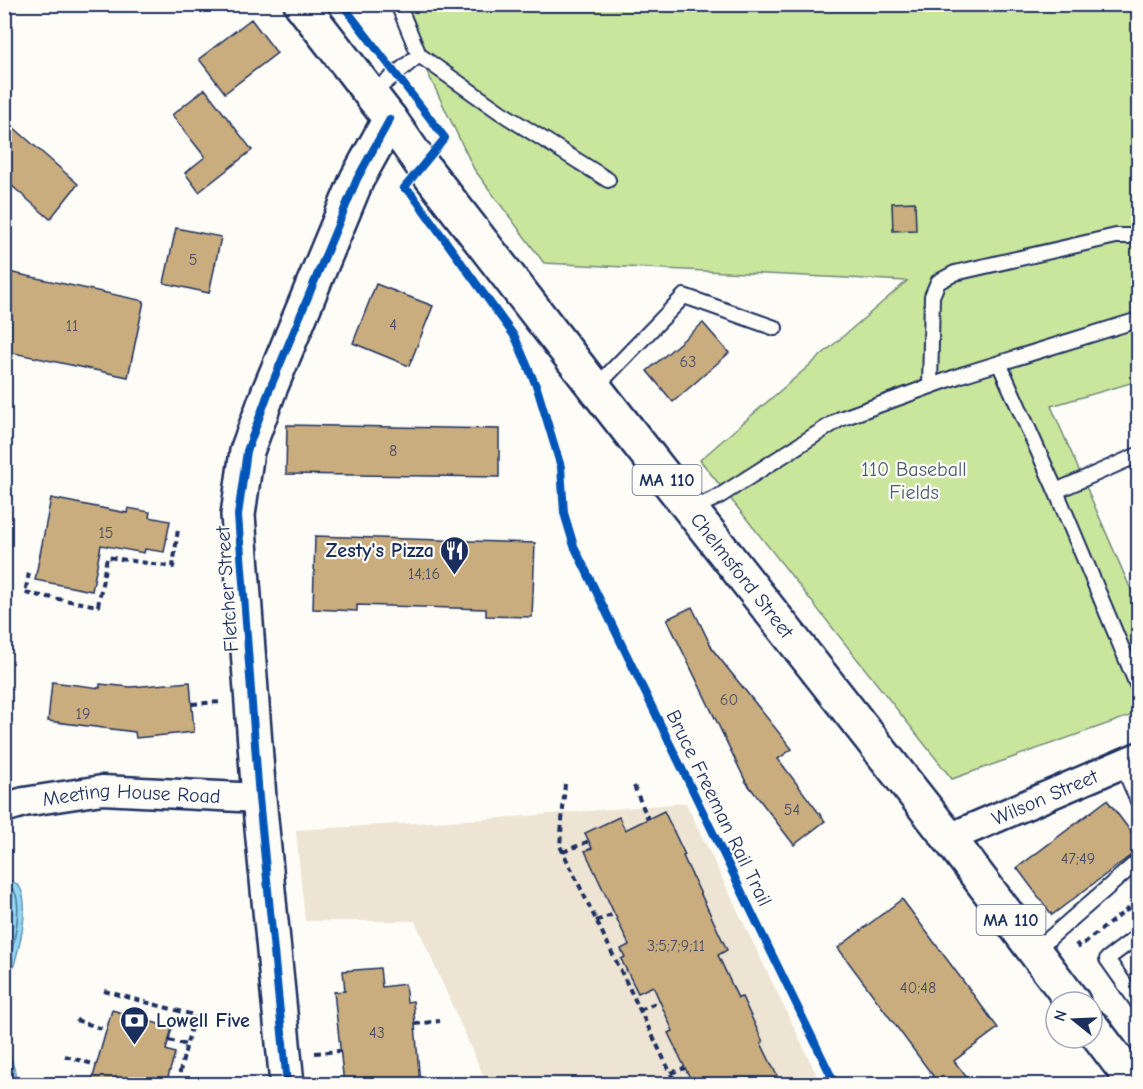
<svg xmlns="http://www.w3.org/2000/svg" width="1143" height="1089" font-family="'Comic Neue',sans-serif">
<style>
.built{fill:#ede4d3}
.green{fill:#cae69c;stroke:#728a7d;stroke-width:1.5}
.water{fill:#91d6f3;stroke:#6293b7;stroke-width:1.5}
.lines{fill:none;stroke-linecap:round;stroke-linejoin:round}
.shore{stroke:#4a729a;stroke-width:1.5}
.building{fill:#c9ad7e;stroke:#1b2f5e;stroke-width:1.5}
.lane-casing{stroke:#1b2f5e;stroke-width:18}
.street-casing{stroke:#1b2f5e;stroke-width:33}
.secondary-casing{stroke:#1b2f5e;stroke-width:38}
.primary-casing{stroke:#1b2f5e;stroke-width:38}
.path{stroke:#1b2f5e;stroke-width:4;stroke-dasharray:6 4.5;stroke-linecap:butt}
.lane{stroke:#fdfcf7;stroke-width:14}
.street{stroke:#fdfcf7;stroke-width:28}
.secondary{stroke:#fdfcf7;stroke-width:33}
.primary{stroke:#fdfcf7;stroke-width:33}
.cycleway-casing{stroke:#fdfcf7;stroke-width:11}
.cycleway{stroke:#0057b8;stroke-width:8}
.labels{text-anchor:middle;dominant-baseline:central;stroke-width:4.5;stroke-linejoin:round;paint-order:stroke}
.number-label{font-size:16px;fill:#464e66}
.shield{fill:#fdfcf7;stroke:#5f6c8c;stroke-width:1.5}
.shield-label{font-size:18px;font-weight:bold;fill:#1b2f5e}
.park-label{font-size:20px;fill:#475d6e;stroke:#fdfcf7}
.poi-label{font-size:20px;font-weight:bold;fill:#1b2f5e;stroke:#fdfcf7;text-anchor:end}
.street-label{font-size:20px;fill:#1b2f5e;stroke:#fdfcf7}
</style>
<rect width="100%" height="100%" fill="#fdfcf7"/>
<filter id="ink" filterUnits="userSpaceOnUse"><feTurbulence type="fractalNoise" baseFrequency=".0167" numOctaves="2"/><feDisplacementMap in="SourceGraphic" scale="12" xChannelSelector="R" yChannelSelector="G"/><feConvolveMatrix kernelMatrix="1 2 1 2 8 2 1 2 1" color-interpolation-filters="sRGB"/></filter>
<g filter="url(#ink)">
<!-- built -->
<path class="built" d="M686 803 821 1084H487L415 921H305L296 830 501 818Z"/>
<!-- green -->
<path class="green" d="M395 5H1138V381L1051 406 1138 606V713L952 779 700 460 907 281 544 263 474 169Z"/>
<!-- water -->
<path class="water" d="M5 878C12 881 19 884 22 892 30 917 14 968 5 992Z
M5 1038 15 1072 16 1084H5Z"/>
<g class="lines">
<!-- shore -->
<path class="shore" d="M4 884C9 886 13 888 15 893 23 909 11 959 4 976"/>
</g>
<!-- building -->
<path class="building" d="M251 19 277 53 225 93 199 59Z
M205 89 252 150 199 192 185 173 205 157 172 115Z
M4 119 78 184 50 219 4 179Z
M915 202 916 230 893 231 892 203Z
M176 228 221 237 209 293 164 283Z
M4 271 144 301 128 377 4 351Z
M376 284 433 306 409 366 353 343Z
M703 323 729 353 673 402 647 371Z
M287 425 499 429V477L286 474Z
M51 498 127 513 128 508 150 512 149 517 170 521 164 552 145 549 144 553 101 545 92 591 35 580Z
M315 536 535 543 532 617 486 616V609L357 605V611L313 609Z
M692 607 713 650 792 749 778 759 825 821 794 845 746 782 667 619Z
M52 682 100 688V684L131 687 190 682 194 732 136 738 135 732 48 721Z
M1107 800 1138 841V850L1052 915 1017 868Z
M664 811 685 855 683 856 727 950 718 955 738 998 742 997 763 1042 761 1043 781 1084H693L668 1033 673 1031 653 986 638 993 621 959 625 957 621 949 629 945 585 851 592 848 585 833 619 817 625 830Z
M902 899 998 1028 954 1061 972 1084H939L838 948Z
M380 968 382 987 405 984 407 1002 413 1001 420 1084H344L334 992 345 991 343 971Z
M112 1010 172 1028 166 1050 175 1053 166 1084H91Z"/>
<g class="lines">
<defs>
<path id="lane" d="M398 4 419 55
M371 94 419 55 500 112 608 180
M999 363 1056 491 1138 687
M930 386 932 296 938 282 955 273 1116 236H1138
M595 388 684 296 775 328
M1056 491 1138 455
M690 510 718 497 840 419 964 374 1138 320
M1122 764 1138 801
M1138 936 1107 959 1138 1003
M1035 951 1138 861"/>
<g id="street">
<path id="s1" d="M4 808 24 802 102 790 259 798"/>
<path id="s2" d="M949 838 1138 757"/>
</g>
<path id="secondary" d="M287 1084 259 798 238 515 247 451 269 391 357 179 390 119"/>
<g id="primary">
<path id="s3" d="M301 4 390 119 422 165 595 388 949 838 1073 1002"/>
<path d="M1092 1027 1135 1084"/>
</g>
</defs>
<!-- lane casing -->
<use href="#lane" class="lane-casing"/>
<!-- street casing -->
<use href="#street" class="street-casing"/>
<!-- secondary casing -->
<use href="#secondary" class="secondary-casing"/>
<!-- primary casing -->
<use href="#primary" class="primary-casing"/>
<!-- path -->
<path class="path" d="M29 573 25 593 98 606 107 557 173 567 178 529
M192 704 221 702
M565 784 560 846 676 1084
M634 786 648 819
M563 852 589 841
M596 921 614 914
M1076 943 1079 947 1138 901
M104 991 194 1015 177 1084
M640 1010 660 1001
M76 1020 106 1030
M415 1024 440 1021
M169 1040 187 1045
M315 1053 340 1051
M65 1056 96 1065
M671 1073 685 1068"/>
<!-- lane -->
<use href="#lane" class="lane"/>
<!-- street -->
<use href="#street" class="street"/>
<!-- secondary -->
<use href="#secondary" class="secondary"/>
<!-- primary -->
<use href="#primary" class="primary"/>
<defs>
<path id="cycleway" d="M342 4 445 138 404 188 411 193 515 337 537 388 561 467 564 513 574 546 835 1084
M287 1084 259 798 238 515 247 451 269 391 357 179 390 119"/>
</defs>
<!-- cycleway casing -->
<use href="#cycleway" class="cycleway-casing"/>
<!-- cycleway -->
<use href="#cycleway" class="cycleway"/>
</g>
</g>
<!-- icons -->
<defs>
<symbol id="restaurant-pin" viewBox="-11 -11 22 30"><path d="M0 17L-7.5 6A9.5 9.5 0 1 1 7.5 6Z" fill="#1b2f5e" stroke="#fdfcf7"/><path d="M-5-6h1v4h1v-4h1v4h1v-4h1v5L-1.5 .5V6h-2V.5L-5-1ZM5-6V6H3V1.5H1.5Q1.5-4 5-6Z" fill="#fff"/></symbol>
<symbol id="bank-pin" viewBox="-11 -11 22 30"><path d="M0 17L-7.5 6A9.5 9.5 0 1 1 7.5 6Z" fill="#1b2f5e" stroke="#fdfcf7"/><path d="M-6-4H6V4H-6ZM0-2.3a2.3 2.3 0 1 0 0 4.6a2.3 2.3 0 1 0 0-4.6Z" fill="#fff"/></symbol>
</defs>
<g fill-rule="evenodd">
<use href="#restaurant-pin" x="438" y="534" width="33" height="45"/>
<use href="#bank-pin" x="118" y="1004" width="33" height="45"/>
</g>
<g class="labels">
<!-- number labels -->
<g class="number-label">
<text x="193" y="260">5</text>
<text x="393" y="325">4</text>
<text x="72" y="326">11</text>
<text x="688" y="362">63</text>
<text x="393" y="451">8</text>
<text x="106" y="533">15</text>
<text x="424" y="574">14;16</text>
<text x="729" y="700">60</text>
<text x="83" y="714">19</text>
<text x="792" y="810">54</text>
<text x="1078" y="859">47;49</text>
<text x="676" y="946">3;5;7;9;11</text>
<text x="918" y="988">40;48</text>
<text x="377" y="1033">43</text>
</g>
<!-- shield labels -->
<g class="shield">
<rect x="632.5" y="465" width="69" height="30" rx="4.5"/>
<rect x="976.5" y="905" width="69" height="30" rx="4.5"/>
</g>
<g class="shield-label">
<text x="667" y="480">MA 110</text>
<text x="1011" y="920">MA 110</text>
</g>
<!-- park labels -->
<g class="park-label">
<text x="914" y="469">110 Baseball<tspan x="914" dy="23">Fields</tspan></text>
</g>
<!-- poi labels -->
<g class="poi-label">
<text x="434" y="550">Zesty's Pizza</text>
<text x="156" y="1020" text-anchor="start">Lowell Five</text>
</g>
<!-- street labels -->
<g class="street-label">
<text stroke="none"><textPath href="#s3" startOffset="722">Chelmsford Street</textPath></text>
<text transform="translate(227 589) rotate(-94)">Fletcher Street</text>
<text stroke="none"><textPath href="#s2" startOffset="104">Wilson Street</textPath></text>
<text stroke="none"><textPath href="#s1" startOffset="129">Meeting House Road</textPath></text>
<text transform="translate(719 808) rotate(64)">Bruce Freeman Rail Trail</text>
</g>
</g>
<!-- margin -->
<rect width="1143" height="1089" fill="none" stroke="#fdfcf7" stroke-width="24"/>
<rect x="12" y="12" width="1119" height="1065" fill="none" stroke="#1b2f5e" stroke-width="2" filter="url(#ink)"/>
<!-- north arrow -->
<g transform="translate(1074 1020) rotate(288)"><circle r="28" fill="#fdfcf7" stroke="#a3aaba" stroke-width="1.5"/>
<path d="M0-4.5L10 22L0 15L-10 22Z" fill="#1b2f5e"/>
<text y="-9" font-size="16" font-weight="bold" text-anchor="middle" fill="#1b2f5e">N</text>
</g>
</svg>
